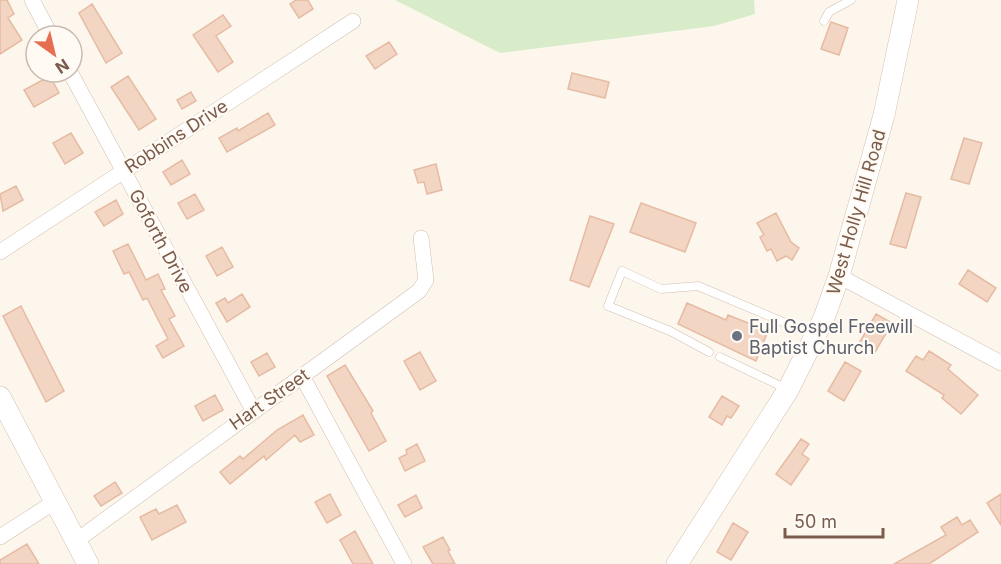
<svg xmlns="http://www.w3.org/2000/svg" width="1001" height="564" font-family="Inter,sans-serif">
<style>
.green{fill:#d8ecc9}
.building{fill:#f3d5c3;stroke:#e6bba3;stroke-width:1.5}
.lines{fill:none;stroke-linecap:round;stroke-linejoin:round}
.lane-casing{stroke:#d1beb0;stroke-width:9}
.street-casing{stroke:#d1beb0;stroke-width:16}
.secondary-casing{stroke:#d6c0b0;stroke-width:22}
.lane{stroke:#fff;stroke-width:8}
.street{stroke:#fff;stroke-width:15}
.secondary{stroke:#fff;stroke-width:21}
.worship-dot{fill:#6b7280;stroke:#fffaf3;stroke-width:2}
.labels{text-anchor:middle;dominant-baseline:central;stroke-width:4.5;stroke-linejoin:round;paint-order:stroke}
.street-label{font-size:18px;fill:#7a5c4d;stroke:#fffaf3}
.worship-label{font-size:18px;fill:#5b616d;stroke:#fffaf3;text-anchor:start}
</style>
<rect width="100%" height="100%" fill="#fdf6ec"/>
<!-- green -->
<path class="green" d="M395 0H754L755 14 714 26 500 53Z"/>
<!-- building -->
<path class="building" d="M0 0H7L14 14 8 18 22 40 0 54Z
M296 0H308L313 9 299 18 290 4Z
M92 4 122 53 106 63 79 13Z
M223 15 231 26 216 36 233 62 218 72 193 35Z
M831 22 848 28 839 55 821 49Z
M389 42 397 54 375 69 366 56Z
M572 73 609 82 605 98 568 89Z
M50 76 59 93 34 107 24 90Z
M128 76 156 119 139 130 111 87Z
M191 92 196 101 182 109 177 100Z
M268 113 275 125 227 152 219 138 237 128 238 131Z
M71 133 83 153 65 164 53 143Z
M964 138 982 143 969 184 951 179Z
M182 160 190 174 171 185 163 172Z
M436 164 442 190 427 194 424 182 418 183 414 170Z
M16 186 23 200 3 211 0 194Z
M906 193 921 197 906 248 890 244Z
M195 194 204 210 187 219 178 203Z
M116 200 123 214 104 226 95 212Z
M641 203 696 223 685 252 630 232Z
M776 213 791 242 799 248 792 260 786 256 777 261 771 249 767 251 760 237 764 235 757 223Z
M590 216 614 224 589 287 570 280Z
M128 244 146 280 158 274 165 289 161 290 175 316 169 319 184 346 163 358 156 346 168 339 147 298 143 300 129 272 124 274 113 251Z
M222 247 233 267 217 276 206 256Z
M968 270 996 288 987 302 959 284Z
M242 294 250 307 227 322 216 303 225 298 228 303Z
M687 303 726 320 728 315 768 331 756 361 678 324Z
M21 306 64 391 46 402 3 316Z
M876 314 892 323 874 354 858 345Z
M929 351 951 365 948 369 978 395 961 414 942 398 944 395 906 371 916 356 923 360Z
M420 352 436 381 420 390 404 361Z
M267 353 275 367 259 376 251 362Z
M845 362 861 371 844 401 828 391Z
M345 365 373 411 371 413 386 441 369 451 327 376Z
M215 395 223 410 203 421 195 406Z
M722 396 739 406 731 418 727 416 722 425 709 417Z
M303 415 314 435 300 442 295 435 266 460 264 456 230 484 220 472 240 456 243 459 277 430Z
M801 439 809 444 802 454 809 459 791 485 776 474Z
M417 444 425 461 405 471 399 458 407 454 406 450Z
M115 482 122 493 101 506 94 496Z
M330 494 341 515 327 523 315 502Z
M1001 494V525L987 503Z
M416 495 422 508 405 517 398 505Z
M177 505 186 522 152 540 140 517 156 509 159 514Z
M957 517 962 525 970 520 978 532 929 564H894L946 535 941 527Z
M733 523 748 532 731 560 717 552Z
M355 531 373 564H353L340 540Z
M443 537 450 550 448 551 455 564H433L423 547Z
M27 544 39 564H0V560Z"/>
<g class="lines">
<defs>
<path id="lane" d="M824 21 829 12 851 0
M709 352 670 331 608 306 622 271 661 289 698 286 814 335
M720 357 787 389"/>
<path id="street" d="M32 0 51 36
M70 72 253 410
M0 252 353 21
M839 276 1001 363
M302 376 404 564
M0 537 56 501
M76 541 419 291 426 280 421 238"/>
<path id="secondary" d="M0 397 88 564
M677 564 788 390 824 318 839 276 884 115 908 0"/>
</defs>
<!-- lane casing -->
<use href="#lane" class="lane-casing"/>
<!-- street casing -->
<use href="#street" class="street-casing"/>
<!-- secondary casing -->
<use href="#secondary" class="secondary-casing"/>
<!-- lane -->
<use href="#lane" class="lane"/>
<!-- street -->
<use href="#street" class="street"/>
<!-- secondary -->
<use href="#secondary" class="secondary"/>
</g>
<!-- markers -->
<circle class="worship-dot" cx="737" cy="336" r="6"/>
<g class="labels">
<!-- street labels -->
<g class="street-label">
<text transform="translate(176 136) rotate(-33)">Robbins Drive</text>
<text transform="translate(856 212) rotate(-74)">West Holly Hill Road</text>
<text transform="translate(161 241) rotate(62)">Goforth Drive</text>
<text transform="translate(269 399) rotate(-35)">Hart Street</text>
</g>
<!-- worship labels -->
<g class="worship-label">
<text x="749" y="326">Full Gospel Freewill<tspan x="749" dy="21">Baptist Church</tspan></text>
</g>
</g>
<!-- north arrow -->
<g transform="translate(54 54) rotate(146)"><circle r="28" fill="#fffaf3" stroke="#cabbb1" stroke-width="1.5"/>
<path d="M0-4.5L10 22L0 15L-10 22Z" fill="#e76f51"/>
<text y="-9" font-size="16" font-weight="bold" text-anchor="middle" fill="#7a5c4d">N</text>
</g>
<!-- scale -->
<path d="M785 528v9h98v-9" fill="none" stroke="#7a5c4d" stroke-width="3"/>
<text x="794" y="528" font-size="18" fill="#7a5c4d" stroke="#fffaf3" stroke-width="4.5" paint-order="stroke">50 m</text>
</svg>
